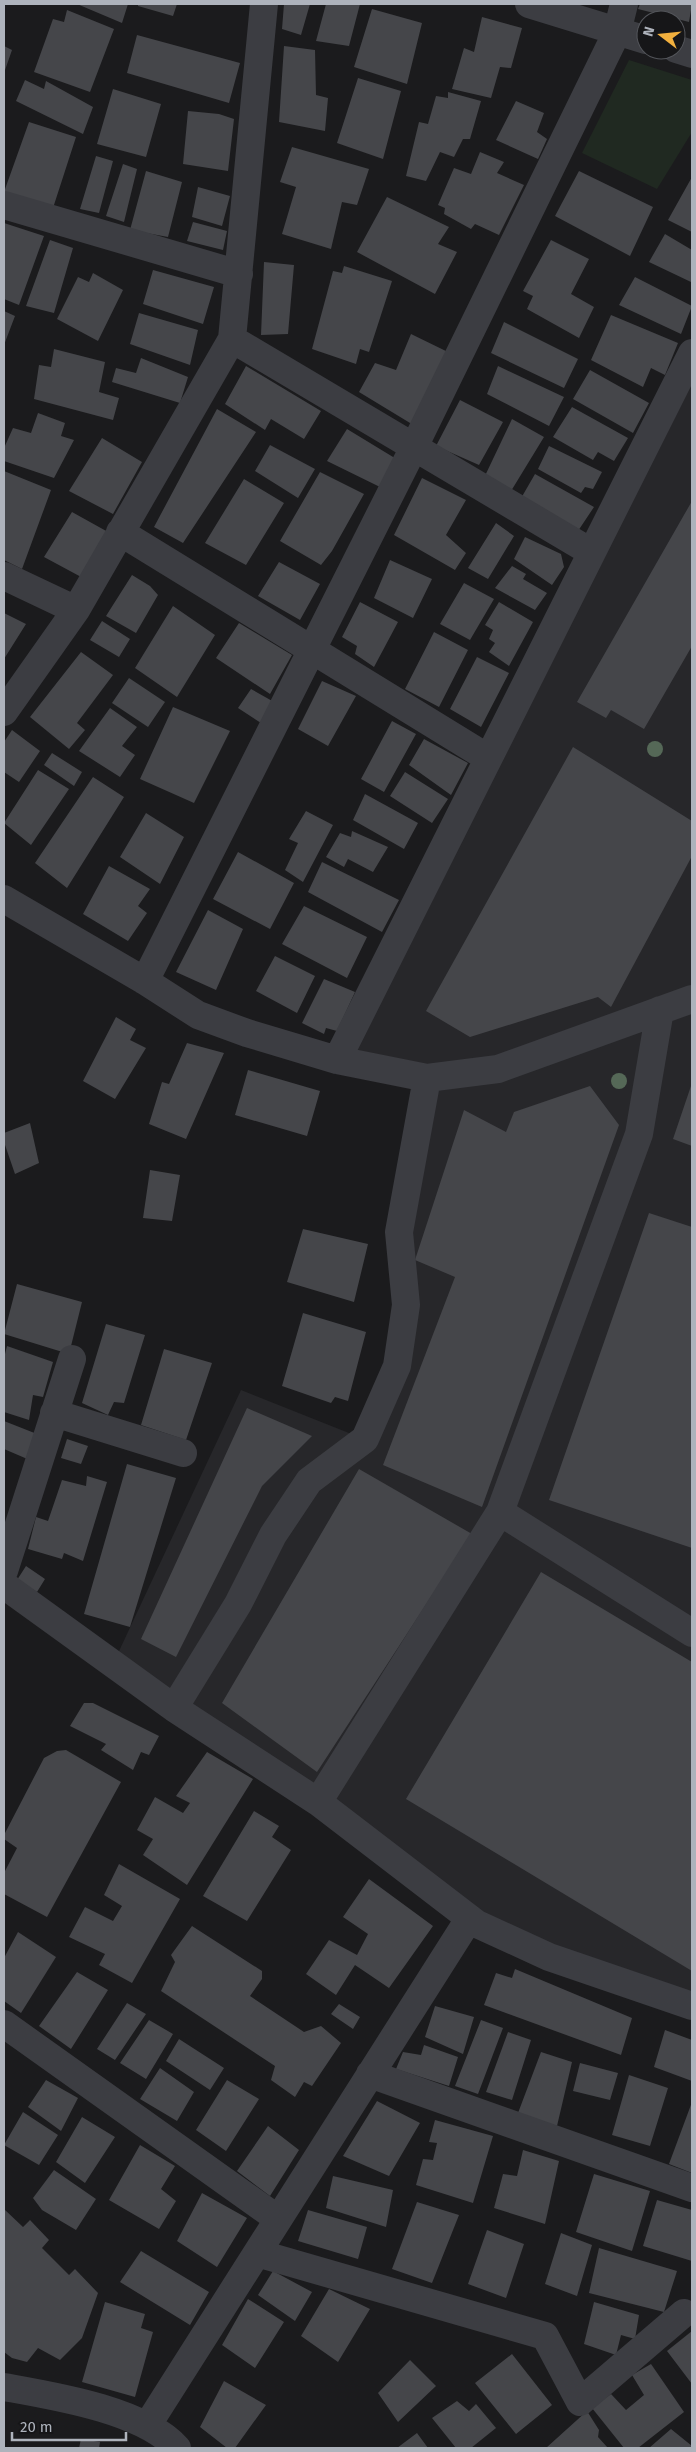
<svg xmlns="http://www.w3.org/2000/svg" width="696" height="2452" font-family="'Fira Sans',sans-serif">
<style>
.built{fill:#27272a}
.green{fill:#202921}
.building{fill:#45464a}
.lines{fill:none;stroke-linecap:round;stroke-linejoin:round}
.minor{stroke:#3c3d42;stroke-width:28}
.tree{fill:#556857}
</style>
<rect width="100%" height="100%" fill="#1b1b1d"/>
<!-- built -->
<path class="built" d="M692 354V2006L469 1919 113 1664 241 1390 364 1439 397 1366 399 1232 427 1078 337 1060Z"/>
<!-- green -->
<path class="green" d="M629 60 692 80V132L657 189 582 153Z"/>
<!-- building -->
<path class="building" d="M77 4H128L122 23Z
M138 4H177L173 16 138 6Z
M284 4H310L301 35 282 29Z
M326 4H360L349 46 316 41Z
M640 4H692L689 22 638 9Z
M372 9 422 23 407 84 354 67Z
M67 10 114 29 90 92 34 72 53 19 64 22Z
M482 17 522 28 511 68 500 67 491 98 452 89 464 48 474 52Z
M137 35 240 63 229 103 127 73Z
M4 46 12 50 4 73Z
M284 46 315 50 316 95 328 98 325 131 279 122Z
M358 78 401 91 383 159 337 143Z
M25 80 44 89 46 81 93 107 83 134 16 101Z
M113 89 161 104 146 157 97 144Z
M448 92 481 101 470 139H463L454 157 440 152 426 181 406 176 419 122 428 124 436 96 448 98Z
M516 101 544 113 537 132 547 139 538 159 496 140Z
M188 111 219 114 234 119 228 171 183 164Z
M29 122 76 137 53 208 4 192Z
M292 147 369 169 357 205 342 202 331 249 282 234 296 187 280 182Z
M480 152 504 162 497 173 524 185 499 235 475 224 471 229 444 214 445 208 438 205 454 168 471 174Z
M96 156 113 161 99 213 80 209Z
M123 164 137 169 124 222 106 216Z
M146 171 182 182 168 237 130 230Z
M579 171 653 207 630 256 555 216Z
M692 177V232L668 220Z
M198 187 230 196 222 226 192 217Z
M387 197 449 227 438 244 457 252 435 294 357 252Z
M193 222 227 231 223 250 187 241Z
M4 223 44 236 19 305 4 299Z
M665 234 692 250 691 282 649 262Z
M50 240 73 248 54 313 26 306Z
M551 240 589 259 571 294 594 307 579 338 527 309 533 296 523 291Z
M264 262 294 265 288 334 261 335Z
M344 266 392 281 369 352 360 349 356 364 312 349 333 271 342 273Z
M153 270 214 287 203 324 143 304Z
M93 273 123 290 98 341 57 319 78 277 89 282Z
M635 277 692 306 681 334 619 305Z
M4 311 15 316 4 345Z
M139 313 198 330 190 365 130 344Z
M611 315 678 343 665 375 651 368 643 387 591 360Z
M504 322 578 359 564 388 491 353Z
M411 334 450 353 415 426 359 392 375 363 396 370Z
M54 349 105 362 99 392 119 398 113 420 34 399 39 365 51 367Z
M141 358 188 377 180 403 112 382 116 368 136 373Z
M246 366 321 411 304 439 271 419 265 430 225 404Z
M498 366 564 397 549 426 487 394Z
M590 370 649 403 633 433 573 399Z
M460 400 503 422 479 465 436 446Z
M572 407 628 438 614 461 598 452 593 460 553 437Z
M217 409 256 432 183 543 154 527Z
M38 413 65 423 61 436 74 440 54 478 4 461V448L13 428 31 433Z
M512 419 544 437 508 496 483 480Z
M347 429 398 460 380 487 327 461Z
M102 438 142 462 113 514 69 491Z
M270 445 315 469 298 498 255 471Z
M549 446 602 472 593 489 585 487 581 493 538 469Z
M4 471 51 490 22 569 4 560Z
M320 472 364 494 332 551 321 565 280 541Z
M535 474 594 507 576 534 520 500Z
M422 478 466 500 446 535 466 553 455 570 394 535Z
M244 479 284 503 246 565 205 543Z
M692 501V646L644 729 611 710 606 718 577 702Z
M72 512 108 532 83 578 44 557Z
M496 523 514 536 488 579 468 568Z
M525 537 561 554 564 567 552 585 514 559Z
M390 560 432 579 413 618 374 598Z
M279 562 320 584 300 620 258 596Z
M512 566 526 574 523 579 547 593 535 610 495 588Z
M132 575 150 586 158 595 136 633 106 616Z
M464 583 494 599 470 640 440 624Z
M360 602 398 622 374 667 355 654 357 646 342 637Z
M499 602 533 622 509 666 489 652 495 643 489 639 493 630 485 625Z
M173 606 215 635 177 697 135 668Z
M4 613 26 624 4 659Z
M102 621 130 639 119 657 90 640Z
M239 623 292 655 270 694 216 658Z
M434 632 468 650 439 707 405 689Z
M81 652 113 675 77 723 85 730 69 749 30 717Z
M477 657 509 673 481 727 450 709Z
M129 678 165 702 148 727 112 703Z
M322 681 356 696 328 746 298 729Z
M251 689 274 702 261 723 238 708Z
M173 707 230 731 194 803 140 779Z
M110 708 137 727 122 746 135 755 120 777 79 751Z
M392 721 416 734 384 792 361 779Z
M12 730 40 751 19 782 4 772V742Z
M424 739 468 763 451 795 409 765Z
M573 747 692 821V856L611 1007 598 997 470 1037 426 1011Z
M52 753 82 772 74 786 44 765Z
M38 770 69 789 31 845 4 823Z
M405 772 448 799 432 823 390 796Z
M93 777 124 797 67 888 35 863Z
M365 794 418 823 404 849 353 820Z
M306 811 333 825 303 882 285 870 298 843 289 839Z
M146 813 184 837 160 884 120 857Z
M352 831 388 847 373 872 348 859 344 867 326 857 340 833 351 837Z
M238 852 294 883 270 929 213 899Z
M322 862 399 900 382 932 308 892Z
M109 866 150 889 138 906 147 913 128 941 83 914Z
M304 906 367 937 347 978 282 944Z
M208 910 243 929 216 990 176 972Z
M275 956 315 976 297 1013 256 991Z
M324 979 355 992 337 1031 326 1028 324 1034 302 1023Z
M116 1017 136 1029 130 1040 146 1048 115 1099 83 1081Z
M187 1043 224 1053 186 1139 149 1124 162 1082 169 1084Z
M248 1070 320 1091 307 1136 235 1115Z
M692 1083V1146L673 1139Z
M590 1086 619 1125 482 1507 383 1465 455 1277 415 1260 464 1110 506 1132 514 1112Z
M30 1123 39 1163 15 1174 4 1142V1133Z
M150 1170 180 1175 172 1221 143 1218Z
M649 1213 692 1227V1548L549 1500Z
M303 1229 368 1244 354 1302 287 1282Z
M17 1284 82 1302 69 1354 4 1334Z
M303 1313 366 1332 348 1401 335 1397 331 1403 282 1386Z
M106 1324 145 1335 124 1403 114 1402 108 1415 82 1403Z
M7 1346 53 1362 43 1397 33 1395 29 1420 4 1412V1358Z
M164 1349 212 1363 186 1440 141 1425Z
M247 1408 312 1436 262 1486 176 1657 141 1639Z
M4 1421 37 1434 32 1461 4 1449Z
M67 1439 88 1446 81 1464 61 1458Z
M127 1464 176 1478 130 1627 84 1614Z
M359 1469 472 1534 317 1772 222 1703Z
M87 1476 107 1482 83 1561 64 1553 62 1559 28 1549 36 1517 48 1521 62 1480 86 1486Z
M26 1566 45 1579 37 1592 17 1580Z
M541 1572 692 1662V1971L406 1799Z
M84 1703H93L159 1736 149 1755 141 1752 133 1770 101 1750 106 1744 70 1726Z
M66 1750 121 1782 47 1917 4 1894V1873L17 1848 4 1839V1835L44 1758 57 1751Z
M207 1752 253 1779 187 1885 143 1855 153 1839 137 1830 155 1797 183 1813 190 1803 176 1796Z
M254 1811 279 1826 272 1837 291 1850 247 1921 203 1896Z
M119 1864 180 1899 132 1983 99 1965 105 1954 69 1937 85 1907 113 1921 122 1906 104 1895Z
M369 1879 433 1926 389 1988 355 1965 336 1995 306 1974 329 1940 357 1955 368 1934 343 1917Z
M192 1926 262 1971V1979L250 1996 304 2032 321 2026 341 2043 312 2086 304 2082 295 2097 271 2080 275 2066 161 1991 175 1962 171 1955Z
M18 1932 56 1957 21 2013 4 2001V1958Z
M515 1969 632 2018 621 2055 484 2005 496 1973 512 1978Z
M77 1972 108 1990 71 2049 39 2026Z
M127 2003 146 2014 115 2060 97 2049Z
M339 2004 360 2017 353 2029 331 2014Z
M435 2006 474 2017 463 2054 425 2037Z
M149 2020 173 2034 146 2079 120 2063Z
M481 2020 503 2028 478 2094 455 2086Z
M665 2030 692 2040V2081L654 2067Z
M508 2032 531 2040 512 2100 486 2092Z
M179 2039 224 2068 210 2090 166 2061Z
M424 2045 458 2057 449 2086 396 2069 403 2052 421 2055Z
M541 2052 572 2062 557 2126 518 2113Z
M580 2063 618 2073 610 2100 573 2091Z
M160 2068 194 2092 177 2121 140 2099Z
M629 2075 668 2088 650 2146 612 2135Z
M46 2080 78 2098 61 2131 28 2107Z
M227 2080 259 2099 226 2151 196 2130Z
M377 2101 420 2123 389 2176 343 2156Z
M692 2102V2173L669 2164Z
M23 2112 58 2135 39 2165 4 2145Z
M82 2117 115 2137 85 2183 56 2162Z
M435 2120 493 2136 473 2203 416 2185 423 2159 433 2160 437 2143 429 2142Z
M268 2126 299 2150 270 2196 237 2171Z
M140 2145 175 2166 161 2189 176 2201 159 2229 109 2200Z
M523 2150 559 2161 545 2224 494 2208 503 2174 517 2176Z
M54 2170 96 2199 76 2230 42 2210 33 2198Z
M594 2174 650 2191 632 2251 576 2232Z
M333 2176 393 2190 386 2227 326 2208Z
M202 2193 247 2218 217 2267 177 2241Z
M657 2200 692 2210V2261L643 2246Z
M417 2202 459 2215 432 2283 392 2269Z
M4 2209 23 2227 30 2220 49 2240 42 2248 69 2275 75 2269 98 2293 82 2338 60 2360 38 2348 27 2362 12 2358 4 2352Z
M308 2210 367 2227 358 2259 298 2241Z
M487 2230 524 2244 506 2298 468 2284Z
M561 2233 592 2245 577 2296 545 2284Z
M599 2248 677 2271 664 2312 589 2293Z
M141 2251 209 2292 190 2325 120 2282Z
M273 2271 312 2292 295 2321 258 2295Z
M329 2289 370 2309 338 2362 301 2336Z
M248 2299 284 2322 255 2368 222 2345Z
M105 2302 145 2314 141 2328 153 2332 135 2397 82 2382Z
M594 2302 639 2315 635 2339 621 2335 616 2355 584 2344Z
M692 2331V2384L667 2351Z
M512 2354 552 2405 516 2434 475 2383Z
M410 2360 436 2386 398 2422 378 2393Z
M651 2364 684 2412 638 2448H624L592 2408 611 2394 626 2410 644 2395 632 2375Z
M224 2381 266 2405 235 2448H227L200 2427Z
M457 2401 469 2411 476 2404 496 2428 471 2448H456L432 2418Z
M587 2411 599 2430 598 2437 608 2448H546Z
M671 2429 692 2446V2448H649Z
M417 2433 428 2448H397Z
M81 2439 100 2442 99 2448H79Z"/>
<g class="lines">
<!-- minor -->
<path class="minor" d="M529 4 646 40
M676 49 692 54
M4 205 239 274
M232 339 591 552
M120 532 488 758
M4 576 76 610
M4 712 76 610 232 339 264 4
M4 899 145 981 198 1015 247 1033 337 1060 427 1078 498 1069 692 999
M145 981 414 447 617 32 624 4
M337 1060 692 353
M54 1413 183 1453
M500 1512 692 1633
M4 1571 72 1359
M4 1585 174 1708 318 1802 477 1924 549 1957 692 2006
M174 1708 238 1604 273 1535 309 1481 365 1439 397 1366 406 1305 399 1232 427 1078
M318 1802 500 1512 639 1134 660 1010
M4 2024 278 2219
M370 2074 692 2188
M257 2253 545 2336 580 2402 684 2313
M4 2387C54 2396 143 2410 177 2448
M147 2426 469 1919"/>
</g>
<!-- trees -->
<g class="tree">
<circle cx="655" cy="749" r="8"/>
<circle cx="619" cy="1081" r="8"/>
</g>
<!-- border -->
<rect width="696" height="2452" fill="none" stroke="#aeb3bc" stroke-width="10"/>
<!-- north arrow -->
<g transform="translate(661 35) rotate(286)"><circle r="24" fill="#161618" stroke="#53555a"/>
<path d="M0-4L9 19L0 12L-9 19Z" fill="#f2b03e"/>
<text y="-8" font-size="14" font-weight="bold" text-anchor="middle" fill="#aeb3bc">N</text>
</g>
<!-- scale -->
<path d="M12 2432v8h114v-8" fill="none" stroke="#aeb3bc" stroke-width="2.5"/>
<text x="20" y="2432" font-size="15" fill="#aeb3bc" stroke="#161618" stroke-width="4" paint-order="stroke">20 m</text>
</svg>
